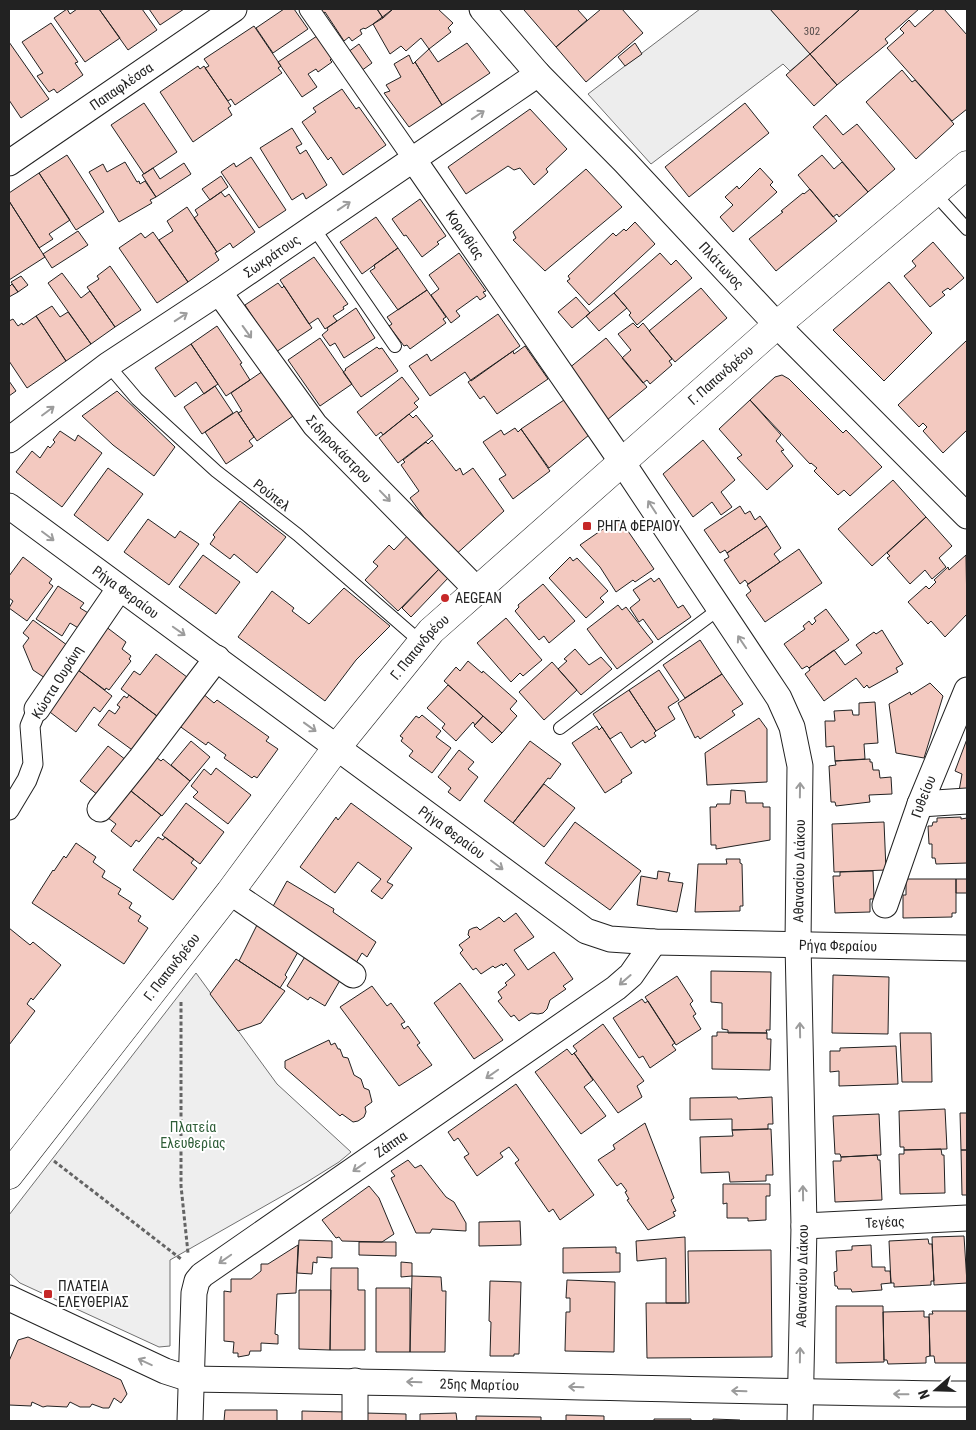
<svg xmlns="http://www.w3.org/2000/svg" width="976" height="1430" font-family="'Roboto Condensed',sans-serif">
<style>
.green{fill:#eee;stroke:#6f6f6f}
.parking{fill:#ededed;stroke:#6f6f6f}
.building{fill:#f3c9c0;stroke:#222}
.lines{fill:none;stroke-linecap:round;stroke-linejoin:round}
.service-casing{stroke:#222;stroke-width:14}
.pedestrian-casing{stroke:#222;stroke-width:21}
.minor-casing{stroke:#222;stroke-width:27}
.tertiary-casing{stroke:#222;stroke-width:29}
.path{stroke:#646464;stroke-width:3;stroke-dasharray:4 2.5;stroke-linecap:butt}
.service{stroke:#fff;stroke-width:12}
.pedestrian{stroke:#fff;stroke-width:19}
.minor{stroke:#fff;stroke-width:25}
.tertiary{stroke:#fff;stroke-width:28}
.oneway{stroke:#9c9c9c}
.poi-dot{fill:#c62828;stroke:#fff;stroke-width:2}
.labels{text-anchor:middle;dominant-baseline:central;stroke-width:4;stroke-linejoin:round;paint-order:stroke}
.number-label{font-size:11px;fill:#564c4a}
.street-label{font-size:14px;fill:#222;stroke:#fff}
.poi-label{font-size:14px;fill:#222;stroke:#fff;text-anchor:start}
.park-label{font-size:14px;fill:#2f5e38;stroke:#fff}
</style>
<rect width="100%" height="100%" fill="#fff"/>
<!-- green -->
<path class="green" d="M196 973 277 1084 351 1152 339 1162 307 1182 170 1260V1346L159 1347 20 1283 9 1273V1215Z"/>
<!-- parking -->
<path class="parking" d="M700 9H770L810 54 790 71 783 64 651 164 588 94Z"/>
<!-- building -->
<path class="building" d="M67 9 70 14 77 9H99L120 38 85 62 54 18Z
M99 9H142L157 30 128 50Z
M149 9H184L160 25Z
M284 9H294L308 29 273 53 256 28Z
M317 9H377L383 18 365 29 364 28 360 30 362 34 352 41 349 37 344 41 325 12 321 15Z
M377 9H393L383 18Z
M393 9H438L453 23 448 28 451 32 429 49 421 38 406 51 401 46 390 54 373 24Z
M526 9H577L587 20 556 47 524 10Z
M601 9H622L643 33 586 82 556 47Z
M770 9H860L810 54Z
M860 9H919L885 39 888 43 837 85 810 54Z
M935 9H944L967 35V109L952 121 887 48 904 33 900 29 909 20 915 27Z
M51 23 78 62 75 63 83 75 57 93 54 89 49 92 37 76 43 73 22 42Z
M254 26 281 66 278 68 282 73 235 105 231 99 228 101 205 68 209 66 204 59Z
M317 36 332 58 330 60 332 62 318 72 316 69 308 74 317 87 302 97 278 62Z
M9 42 49 99 21 118 9 100Z
M467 43 490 73 442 105 415 62 429 49 438 62Z
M635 43 642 54 625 66 618 57Z
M359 44 372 63 361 71 348 52Z
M810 54 837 85 814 106 786 75Z
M409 55 413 64 415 62 442 105 409 127 384 93 390 91 386 85 401 77 394 64Z
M198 66 200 69 204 66 231 106 228 108 232 115 193 142 160 92Z
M902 70 912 82 915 80 954 124 916 159 866 102Z
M342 89 356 109 359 107 386 145 343 175 331 157 328 160 302 122 316 112 313 108Z
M144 103 177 152 144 174 111 125Z
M745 103 769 133 689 197 665 167Z
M530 109 567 149 546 169 548 172 534 185 520 168 514 170 508 166 466 194 448 167Z
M826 115 843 135 857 124 895 169 868 192 813 127Z
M292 128 302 144 296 147 300 154 306 150 327 185 306 199 303 193 292 200 260 148Z
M67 155 104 212 76 230 39 173Z
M822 155 834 169 842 162 868 192 839 217 837 214 833 217 798 175Z
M251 157 286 210 259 228 221 172 234 163 236 167Z
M125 162 137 182 139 181 140 184 145 181 156 197 150 200 152 203 119 222 89 172 103 164 107 172Z
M184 163 191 174 156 197 142 175 153 168 160 179Z
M760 168 773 182 770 185 777 192 733 232 720 217 733 205 725 197 737 186 739 189Z
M586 169 622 207 545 271 513 240 516 238 513 232Z
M39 173 70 220 49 234 53 239 39 248 9 201V193Z
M221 176 228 187 210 200 202 189Z
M810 189 837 221 776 271 749 239 783 212 781 211 803 193 804 194Z
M221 192 225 197 229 194 255 232 233 248 230 243 217 252 194 218 198 215 195 210Z
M420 199 446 236 437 242 439 244 422 257 406 235 404 236 392 219Z
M9 201 45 257 9 280Z
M187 207 217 252 215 253 219 260 188 282 159 240 173 231 167 221Z
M376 217 398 248 362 274 340 242Z
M635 222 655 244 589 305 567 281 570 279 568 276 613 233 616 236 624 229 626 231Z
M78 231 88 245 52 268 43 254Z
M153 232 188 282 157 303 119 248 141 233 145 238Z
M933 242 964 278 950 290 948 288 942 292 945 295 930 307 904 276 916 266 912 261Z
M398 248 427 290 398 310 370 271 375 268 374 265Z
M459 253 486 291 483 292 486 296 480 300 477 296 456 311 460 316 451 323 431 295 439 289 429 275Z
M660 253 671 265 676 260 692 278 637 325 629 315 631 313 614 293Z
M314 257 348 304 343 307 344 309 333 316 337 321 325 329 318 318 309 324 280 280Z
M110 266 141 310 115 327 87 287 99 279 97 276Z
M62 273 81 298 90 291 115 327 91 344 48 283Z
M21 276 28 285 18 292 11 282Z
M889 282 932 333 884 381 833 330Z
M278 283 282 288 284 286 312 328 276 352 245 305Z
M12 284 18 292 9 297V287Z
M701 288 727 318 675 362 649 331Z
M427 290 446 317 443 319 446 323 410 349 407 345 404 346 389 326 392 324 387 317Z
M614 293 627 308 599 331 586 316Z
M576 297 590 313 572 328 558 312Z
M52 306 60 317 68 312 91 344 66 361 36 316Z
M356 308 375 338 344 358 335 343 330 346 322 335 328 330 327 328Z
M498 314 520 346 471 381 465 372 430 396 409 366 427 354 431 361Z
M36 316 66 361 27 388 9 361V321L13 319 18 326 22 323 23 325Z
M633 323 638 328 643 323 672 359 669 361 672 365 650 384 647 380 643 383 622 358 631 350 618 334Z
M217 326 242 363 240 364 250 380 226 396 191 344Z
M320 338 352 384 320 406 288 360Z
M606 338 647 387 607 420 568 369Z
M966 341 967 342V430L943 453 923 431 927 427 923 423 919 427 898 405Z
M191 344 218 384 204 394 196 382 175 397 155 368Z
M525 346 548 379 497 414 484 396 480 399 468 382 513 351 514 354Z
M377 347 379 349 382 348 398 371 361 397 343 372 346 370 345 369Z
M266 369 296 414 257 441 238 413 242 411 231 393Z
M782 375 789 379 843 433 846 430 882 467 850 496 844 490 838 495 814 471 817 468 811 463 810 464 750 400 775 377Z
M402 377 419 399 414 403 418 407 383 435 381 432 376 436 357 412Z
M9 381 16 391 9 396Z
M215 386 233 413 202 434 184 407Z
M117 391 175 447 154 476 113 445 82 416Z
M564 400 589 435 549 468 521 429Z
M750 400 781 435 776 441 784 450 781 451 793 466 767 490 737 458 742 455 719 429Z
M237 411 254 437 249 441 253 446 226 464 205 432Z
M409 414 413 418 416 415 433 436 398 463 379 438Z
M515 428 518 432 521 429 550 471 513 499 499 479 506 475 483 442 501 430 504 435Z
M60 431 75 441 78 435 102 453 62 507 16 472 32 451 40 458 48 446 50 448 55 442 53 440Z
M432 440 456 471 460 468 463 475 473 468 504 511 453 557 410 498 419 491 401 465 405 462 403 460 426 442 428 444Z
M703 440 735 480 721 492 732 507 721 515 712 502 693 517 663 474Z
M108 468 143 494 108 541 74 515Z
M893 480 926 517 872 566 838 529Z
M240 501 286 537 257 573 234 554 230 559 210 544 215 537 213 535Z
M740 506 745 514 750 511 755 520 760 516 767 526 727 553 725 550 720 553 704 530Z
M926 517 952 546 939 558 946 567 932 579 925 570 910 584 887 558 890 556 887 553Z
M619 518 654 569 635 582 633 580 616 592 600 567 580 545Z
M148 519 175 538 180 531 199 544 169 585 124 552Z
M767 526 781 548 774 554 780 562 748 584 745 580 740 584 724 560 729 557 727 553Z
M410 533 440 568 398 611 365 580 378 566 373 562 389 545 394 550Z
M799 549 822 583 765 622 746 595 751 591 747 585Z
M203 555 240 582 216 614 179 587Z
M966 555 967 614 945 637 931 621 928 624 908 602 926 586 929 589 936 582 934 580 948 567 949 570Z
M23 557 52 579 49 583 53 586 27 621 9 608 13 601 9 598V576Z
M570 557 573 561 577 558 608 591 600 598 604 602 586 618 549 578Z
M440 568 449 577 411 617 402 608Z
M651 578 654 582 659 578 678 608 683 605 691 617 658 640 643 619 639 622 630 608 640 600 633 590Z
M543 584 575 621 549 643 544 636 539 640 515 611 519 607 518 605Z
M58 586 84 603 80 608 90 614 80 629 70 623 62 636 36 619Z
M344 588 390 626 356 660 325 701 238 637 272 591 294 608 292 611 309 624Z
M618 605 622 610 626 607 653 642 617 669 587 629Z
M826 609 849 640 809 668 807 666 802 669 784 644 805 629 803 626 809 621 812 625 816 621 814 618Z
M506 618 542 660 523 676 520 673 511 682 477 643Z
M33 620 71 648 48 680 33 670 23 646 29 638 23 633Z
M105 626 126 642 122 649 131 656 129 659 131 661 109 690 106 688 105 690 74 667Z
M882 630 903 664 896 668 898 672 869 688 867 685 864 688 856 678 824 701 805 674 810 670 809 668 834 650 845 665 862 653 856 645 874 632 876 634Z
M700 640 722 674 685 698 663 665Z
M575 649 589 665 601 657 612 669 581 695 558 669 567 661 564 659Z
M156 654 191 680 161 719 121 689 134 671 140 675Z
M468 661 482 673 483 671 517 701 510 709 517 716 502 733 444 681 456 667 460 671Z
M552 662 577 690 544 720 519 692Z
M73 666 112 696 100 712 94 707 76 732 42 706Z
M659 670 679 700 668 707 675 719 656 731 629 690Z
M722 674 743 704 732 711 735 715 700 739 698 736 695 738 678 703Z
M930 683 943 696 924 758 896 753 889 704 910 692 911 695Z
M448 685 483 716 475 725 473 722 456 741 442 728 445 724 427 708Z
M629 690 656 731 654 733 656 736 645 743 643 740 631 748 621 732 610 739 593 714Z
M202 693 214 703 217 700 269 737 266 741 278 749 257 778 254 776 252 778 224 758 226 755 208 742 206 745 178 725Z
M129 695 161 719 135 752 98 725 109 710 115 714 120 707 117 705 124 696 127 698Z
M875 702 878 743 864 744 865 759 835 761 834 746 826 747 825 721H835L834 711 852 710 853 715H859V703Z
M422 715 441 731 436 737 451 748 432 773 409 756 413 751 401 741 403 738 400 736 416 716 419 718Z
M483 716 502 733 492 743 474 726Z
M759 718 767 729V782L707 785 705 753Z
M597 726 599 730 602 727 632 773 621 780 622 782 605 793 572 743Z
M967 739V791H959L962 774 955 771Z
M191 741 210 757 190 781 171 765Z
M530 741 561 764 550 779 548 778 513 823 484 801Z
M108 746 126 760 98 795 80 781Z
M459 750 474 762 468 769 478 777 460 801 448 792 451 788 438 777Z
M151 753 161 761 163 759 190 781 162 816 125 786Z
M870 759V762H872L873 770H879L880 778 891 777 892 794 869 795 870 802 836 806 835 802H831L829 766 836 765 835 761Z
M216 768 251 795 228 824 193 797 198 792 191 786 204 769 211 775Z
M544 784 575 808 544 847 513 823Z
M127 788 161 815 139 842 136 840 131 847 111 831 116 824 104 815Z
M731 790 745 791 746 803H763V807H770V840L716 849V845H711L710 807H716L717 804H730Z
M186 803 224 832 200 864 162 835Z
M351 803 412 848 387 882 393 885 382 899 371 891 381 879 358 862 335 893 300 867 336 817 338 820Z
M961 817V819L967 818V863L936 864 935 858H932V844H929L928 826H932L933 822H937V818Z
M575 822 641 871 610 910 545 863Z
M884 822 886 870 834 872 832 824Z
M158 837 163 840 165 837 194 859 191 863 197 868 173 900 133 870Z
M76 843 96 857 93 862 105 871 102 877 121 889 118 894 132 903 129 908 141 916 138 921 148 928 124 964 32 903 53 870 54 871 64 856 66 858Z
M726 859H740V863L742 864 743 906H740V911L695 912 698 864H727Z
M658 871 670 873 668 881 683 883 677 912 637 905 641 876 657 879Z
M873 871 874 899H870V912L835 913 833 876H840V872Z
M906 879H956V913H952V917L903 918V895H906Z
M956 879H967V893H956Z
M287 881 334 909 333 912 376 942 367 957 362 953 356 963 271 910Z
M516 913 534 937 514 950 528 970 554 952 573 979 563 986 566 989 550 1000 547 1009 543 1013 538 1014 531 1013 519 1021 514 1015 511 1017 498 1001 502 998 498 992 507 985 505 983 515 975 506 963 503 966 502 964 495 968 493 966 481 974 476 968 473 970 460 953 463 950 459 945 470 937 468 935 469 930 473 928 477 927 480 930 499 917 504 922Z
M258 923 298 952 285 975 287 977 280 988 239 961Z
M9 928 30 945 33 942 61 965 33 1000 31 998 27 1004 35 1011 9 1045Z
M306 955 342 977 325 1006 310 997 308 1000 287 986Z
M236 959 285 991 261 1023 238 1031 210 994Z
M711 971 771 972 770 1030H766L767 1033H728V1030L722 1029V1003L711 1002Z
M833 975 889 977 888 1034 832 1033Z
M677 976 693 1001 690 1004 696 1014 693 1016 701 1029 676 1045 645 997Z
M460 983 503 1040 474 1059 434 1003Z
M372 986 387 1006 391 1003 405 1022 401 1024 404 1029 408 1026 420 1043 417 1045 432 1065 399 1086 340 1007Z
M642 999 645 1003 648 1001 675 1043 672 1045 676 1050 650 1068 643 1056 639 1058 613 1018Z
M603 1024 644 1081 637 1086 642 1097 618 1113 574 1053 577 1051 573 1046Z
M717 1032 767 1033V1039H771L770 1070 712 1069V1036H717Z
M900 1033H931L932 1082H902Z
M329 1040 331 1045 335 1043 338 1049H340L343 1057 348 1058 354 1075 361 1079 364 1088 369 1090 372 1102 365 1107 366 1112 364 1117 358 1121 353 1122 342 1114 340 1116 285 1068V1061Z
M896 1046 898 1084 839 1086V1071L830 1072V1051H840V1048Z
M567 1049 572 1055 574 1053 593 1080 584 1087 606 1116 581 1134 535 1072Z
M516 1084 594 1195 560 1220 553 1209 549 1212 515 1163 519 1160 509 1147 500 1153 503 1157 477 1176 464 1157 469 1154 458 1138 454 1141 448 1132Z
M737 1097 738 1099 772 1097 773 1124H768V1129L732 1130V1119L690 1120V1098Z
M945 1109 947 1149 904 1150V1147H900L899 1111Z
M960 1113H967V1150H961Z
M879 1114 881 1155 841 1157 840 1154H835L833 1116Z
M645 1123 674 1198 671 1200 676 1211 673 1212 675 1216 648 1230 627 1200 629 1199 625 1192 627 1191 621 1183 617 1186 598 1160 615 1149 613 1145Z
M768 1129H771L773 1175H766V1181L730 1182 729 1172 701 1173 700 1137 733 1136 732 1130Z
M941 1149 942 1155H944L945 1193 900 1194 899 1154H904V1150Z
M961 1150H967V1195H962Z
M877 1155 878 1160H880L882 1200 835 1202 833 1161H841V1157Z
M408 1160 415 1168 421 1165 446 1197 454 1202 466 1223V1231L432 1229 430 1233H416L391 1178 395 1176 391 1171Z
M723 1184H770V1196H766V1220L748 1221V1218H727V1203L723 1204Z
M369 1186 379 1198 394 1234 382 1242 342 1241 339 1237 336 1238 322 1220Z
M520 1221 521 1245 479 1246V1222Z
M964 1236 967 1283 934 1285 932 1237Z
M685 1237 686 1303H666V1258L637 1261 636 1241Z
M928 1239 929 1244H932L934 1281H931V1285L894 1287V1283H891L889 1241Z
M299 1240 332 1241V1258L317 1257V1263L313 1262 312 1274 297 1273Z
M359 1242H396V1256L359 1255Z
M298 1245 296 1293 277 1294 275 1334 278 1335V1344L261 1343V1351H250L249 1355 238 1357V1353H233L234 1342 224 1341V1291L231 1292V1279H251L261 1271V1264H268Z
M871 1245 872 1267H885V1271H890L891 1283 881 1284 882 1290 852 1292 851 1289H838L837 1286H835L834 1272 837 1271 836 1251 852 1250V1246Z
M616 1247V1253H620V1272L563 1273V1248Z
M771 1250 772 1357 647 1358 646 1303H689L688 1251Z
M401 1262 412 1263V1276L401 1277Z
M331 1268H358V1290H365V1350H330Z
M412 1276 441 1277 442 1291H446L445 1352H410Z
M567 1280 615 1282 614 1352 565 1351 566 1312H570V1298H566Z
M490 1281 521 1282 519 1354H514V1356H490L491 1322 489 1321Z
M376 1288H410V1352H376Z
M299 1290H331L330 1350 299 1349Z
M836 1306H883L884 1362 836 1363Z
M924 1311V1317H929L930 1356 926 1357V1363L888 1364 887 1360H884L883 1312Z
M932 1311H967V1363H935L934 1356H930L929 1314H933Z
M28 1337 121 1380 127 1394 121 1403 114 1398 109 1408H103L92 1404 90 1407H80L70 1402 67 1407 47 1406 43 1407 32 1402 31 1406 9 1405V1361L18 1340Z
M225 1410H277V1421H224Z
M302 1411 345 1412 348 1421H302Z
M365 1413 406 1414V1421H365Z
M456 1413 457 1421H420V1414Z
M566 1415 604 1416V1421H566Z
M476 1416 541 1417V1421H476Z
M654 1419H691V1421H654Z
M713 1419 740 1420V1421H713Z"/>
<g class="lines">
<defs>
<path id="service" d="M934 193 967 229
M313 227 395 346
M108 365 137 399 216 471 298 535 422 643
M560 728 719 609"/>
<path id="pedestrian" d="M309 9 413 159
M9 810 27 780 33 764 30 726 37 709"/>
<g id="minor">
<path id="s1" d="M482 9 538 74 625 162 777 325 967 516"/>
<path id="s2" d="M413 159 622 462 779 698 792 727 800 766 798 943 804 1226 800 1421"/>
<path id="s3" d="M9 163 234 9"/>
<path id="s4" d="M219 292 315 425 477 590"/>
<path id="s5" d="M9 440 108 365 219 292 538 74"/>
<path id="s6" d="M9 506 586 931 610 939 654 942 967 948"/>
<path d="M37 709 119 589"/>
<path d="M920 804 967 801"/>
<path d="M100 809 141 758 217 658"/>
<path d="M230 892 353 975"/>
<path id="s7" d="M885 905 920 804 967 690"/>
<path id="s8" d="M804 1226 967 1218"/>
<path id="s9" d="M9 1298 165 1371 190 1379C449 1382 708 1392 967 1394"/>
<path id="s10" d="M190 1421 194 1293 197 1281 202 1275 616 988 631 975 654 942"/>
<path d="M355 1421V1381"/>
</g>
<g id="tertiary">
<path id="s11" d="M9 1175 230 892 337 747 431 631 777 325 967 165"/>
</g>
</defs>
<!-- service casing -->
<use href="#service" class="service-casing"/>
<!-- pedestrian casing -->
<use href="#pedestrian" class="pedestrian-casing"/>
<!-- minor casing -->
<use href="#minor" class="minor-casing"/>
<!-- tertiary casing -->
<use href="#tertiary" class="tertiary-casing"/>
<!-- path -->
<path class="path" d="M181 1002V1186L188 1253
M54 1161 181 1259"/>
<!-- service -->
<use href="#service" class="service"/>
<!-- pedestrian -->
<use href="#pedestrian" class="pedestrian"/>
<!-- minor -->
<use href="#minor" class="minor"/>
<!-- tertiary -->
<use href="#tertiary" class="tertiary"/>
</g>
<!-- one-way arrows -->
<defs><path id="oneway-shaft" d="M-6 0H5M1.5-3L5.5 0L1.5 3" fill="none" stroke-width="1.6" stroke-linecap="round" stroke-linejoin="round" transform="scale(1.25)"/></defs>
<g class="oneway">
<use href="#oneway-shaft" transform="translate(478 115) rotate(-34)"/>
<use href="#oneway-shaft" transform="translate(344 206) rotate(-34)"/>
<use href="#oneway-shaft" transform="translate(181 317) rotate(-33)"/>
<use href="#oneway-shaft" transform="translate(247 332) rotate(54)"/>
<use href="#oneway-shaft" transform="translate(48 411) rotate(-37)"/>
<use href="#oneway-shaft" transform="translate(385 496) rotate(46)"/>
<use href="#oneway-shaft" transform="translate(652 507) rotate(-123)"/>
<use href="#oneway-shaft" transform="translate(48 536) rotate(37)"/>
<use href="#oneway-shaft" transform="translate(179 631) rotate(35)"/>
<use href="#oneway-shaft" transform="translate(742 642) rotate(-124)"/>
<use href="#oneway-shaft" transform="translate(310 727) rotate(36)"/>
<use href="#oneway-shaft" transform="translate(800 790) rotate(-89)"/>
<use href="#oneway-shaft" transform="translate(497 865) rotate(37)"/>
<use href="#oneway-shaft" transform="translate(625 980) rotate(139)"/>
<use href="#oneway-shaft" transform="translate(800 1030) rotate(-91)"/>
<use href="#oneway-shaft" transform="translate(492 1074) rotate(145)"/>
<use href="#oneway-shaft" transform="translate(359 1167) rotate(145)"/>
<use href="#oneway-shaft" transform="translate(803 1193) rotate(-91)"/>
<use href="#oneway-shaft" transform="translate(225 1259) rotate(145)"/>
<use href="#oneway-shaft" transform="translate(800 1355) rotate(-89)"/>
<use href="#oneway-shaft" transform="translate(145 1362) rotate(-155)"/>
<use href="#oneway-shaft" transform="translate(414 1382) rotate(-178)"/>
<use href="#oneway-shaft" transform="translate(576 1387) rotate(-178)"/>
<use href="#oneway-shaft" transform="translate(739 1391) rotate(-178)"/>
<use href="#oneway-shaft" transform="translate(901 1394) rotate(-179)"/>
</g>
<!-- markers -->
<g class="poi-dot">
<rect x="582" y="521" width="10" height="10" rx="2.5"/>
<circle cx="445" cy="598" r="5"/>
<rect x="43" y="1289" width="10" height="10" rx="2.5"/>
</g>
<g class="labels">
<!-- number labels -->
<g class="number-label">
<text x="812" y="31">302</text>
</g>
<!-- street labels -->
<g class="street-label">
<text stroke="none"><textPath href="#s3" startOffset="136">Παπαφλέσσα</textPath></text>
<text stroke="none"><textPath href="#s2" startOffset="92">Κορινθίας</textPath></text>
<text stroke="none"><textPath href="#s5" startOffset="321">Σωκράτους</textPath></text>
<text stroke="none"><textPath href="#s1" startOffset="351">Πλάτωνος</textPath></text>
<text stroke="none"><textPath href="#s11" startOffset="1075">Γ. Παπανδρέου</textPath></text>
<text stroke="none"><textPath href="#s4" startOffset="198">Σιδηροκάστρου</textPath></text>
<text transform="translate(272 495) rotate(38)">Ρούπελ</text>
<text stroke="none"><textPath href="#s6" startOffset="145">Ρήγα Φεραίου</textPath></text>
<text stroke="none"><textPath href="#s11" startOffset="669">Γ. Παπανδρέου</textPath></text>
<text transform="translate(57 682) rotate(-58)">Κώστα Ουράνη</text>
<text stroke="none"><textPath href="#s7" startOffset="115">Γυθείου</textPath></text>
<text stroke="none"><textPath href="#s6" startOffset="550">Ρήγα Φεραίου</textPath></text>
<text transform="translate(799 871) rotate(-89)">Αθανασίου Διάκου</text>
<text stroke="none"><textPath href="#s6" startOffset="970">Ρήγα Φεραίου</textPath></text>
<text stroke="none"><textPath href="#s11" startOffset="264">Γ. Παπανδρέου</textPath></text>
<text stroke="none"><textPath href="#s10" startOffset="378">Ζάππα</textPath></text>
<text stroke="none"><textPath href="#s8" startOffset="81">Τεγέας</textPath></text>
<text transform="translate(802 1276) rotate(-89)">Αθανασίου Διάκου</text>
<text stroke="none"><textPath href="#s9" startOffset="488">25ης Μαρτίου</textPath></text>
</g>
<!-- poi labels -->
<g class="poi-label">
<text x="597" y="526">ΡΗΓΑ ΦΕΡΑΙΟΥ</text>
<text x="455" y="598">AEGEAN</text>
<text x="58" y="1286">ΠΛΑΤΕΙΑ<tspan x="58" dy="16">ΕΛΕΥΘΕΡΙΑΣ</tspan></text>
</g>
<!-- park labels -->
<g class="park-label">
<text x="193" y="1127">Πλατεία<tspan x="193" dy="16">Ελευθερίας</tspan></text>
</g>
</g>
<!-- border -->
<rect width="976" height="1430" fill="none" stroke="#222222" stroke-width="20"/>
<!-- north arrow -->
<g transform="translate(936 1390) rotate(250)" stroke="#ffffff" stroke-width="4" paint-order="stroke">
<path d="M0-4L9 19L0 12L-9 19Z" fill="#222222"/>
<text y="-8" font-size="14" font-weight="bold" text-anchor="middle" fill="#222222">N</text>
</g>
</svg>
